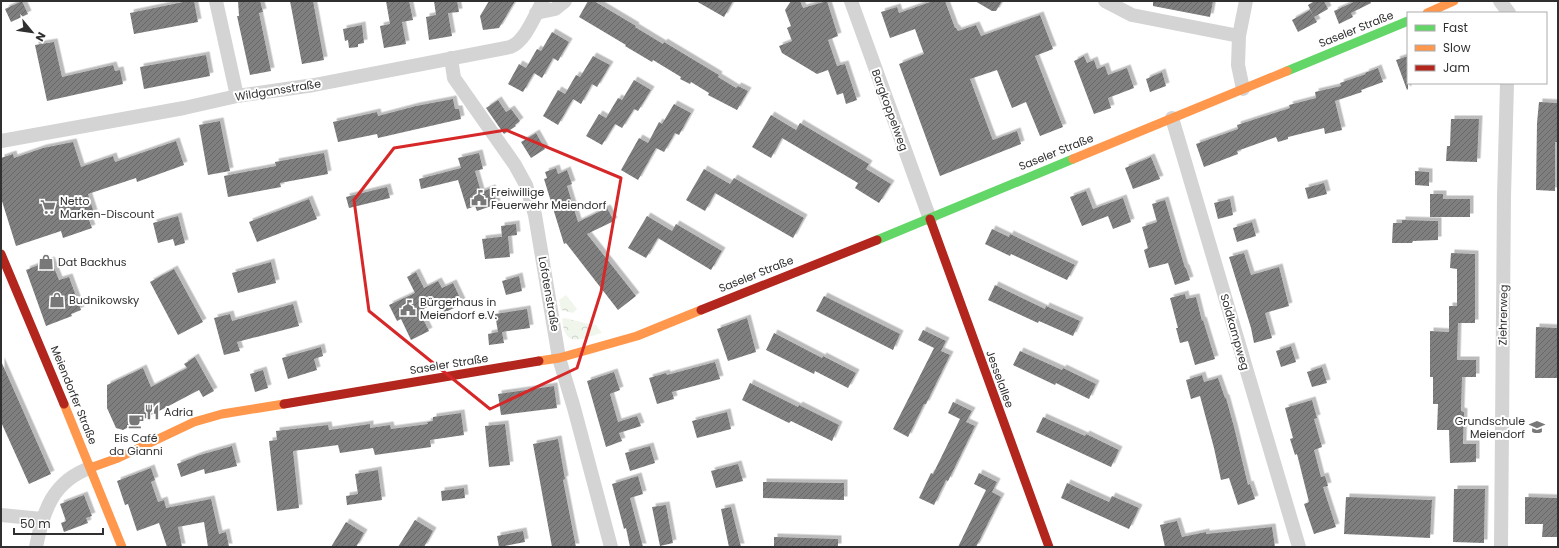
<svg xmlns="http://www.w3.org/2000/svg" width="1559" height="548" font-family="Poppins,sans-serif">
<style>
.park{fill:url(#park-crowns)}
.building{fill:url(#building-hatch);filter:url(#shadow)}
.lines{fill:none;stroke-linecap:round;stroke-linejoin:round}
.street{stroke:#d4d4d4;stroke-width:14}
.fast{stroke:#63d668;stroke-width:9}
.slow{stroke:#ff974d;stroke-width:9}
.jam{stroke:#b3261e;stroke-width:9}
.marked{fill:none;stroke:#d62828;stroke-width:3;stroke-linejoin:round}
.labels{text-anchor:middle;dominant-baseline:central;stroke-width:4;stroke-linejoin:round;paint-order:stroke}
.street-label{font-size:11px;fill:#303030;stroke:#fff}
.poi-label{font-size:11px;fill:#303030;stroke:#fff;text-anchor:start}
</style>
<defs>
<pattern id="park-crowns" width="20" height="18" patternUnits="userSpaceOnUse"><rect width="20" height="18" fill="#f0f6ec"/><path d="M2 6a3 3 0 1 1 6 0M12 15a3 3 0 1 1 6 0" fill="none" stroke="#ced3cb"/></pattern>
<pattern id="building-hatch" width="6" height="6" patternUnits="userSpaceOnUse"><rect width="6" height="6" fill="#7f7f7f"/><path d="M-1 1l2-2M0 6l6-6M5 7l2-2" fill="none" stroke="#686868"/></pattern>
<filter id="shadow"><feDropShadow dx="3.5" dy="-3.5" stdDeviation="0" flood-color="#0004"/></filter>
</defs>
<rect width="100%" height="100%" fill="#fff"/>
<!-- park -->
<path class="park" d="M566 295 577 309 573 313 561 310 559 300Z
M565 318 589 324 596 325 602 333C580 339 565 349 562 319Z"/>
<!-- building -->
<path class="building" d="M22 1 28 14 11 22 5 9Z
M188 1H194L198 22 134 34 130 13Z
M238 1H260L263 12 259 13 271 71 250 75 237 16H239Z
M290 1H313L324 60 302 64Z
M386 1H409L413 20 402 22 406 44 384 48 380 26 390 24Z
M434 1H457L459 12 448 13 452 36 429 40 426 17 436 15Z
M489 1H515L499 28 483 30 480 16Z
M588 1H594L636 26 635 27 663 44 664 42 719 75 718 77 736 88 738 86 748 91 737 110 708 95 709 93 691 82 690 84 680 79 681 77 653 60 652 62 625 46 626 45 579 17Z
M696 1H733L724 17Z
M791 1H800L803 8 827 1 838 36 828 40 837 66 845 64 857 100 846 104 843 93 837 95 828 70 817 74 782 53 779 46 792 41 787 28 791 26 785 10Z
M933 1H945L955 28H956L958 31 976 25 981 36 1040 15 1053 49 1035 56 1063 127 1040 136 1026 102 1012 108 997 70 970 79 992 138 993 140 1017 131 1021 144 940 176 899 64 924 54 915 29 890 38 881 12 897 7 899 13Z
M975 1H1002L996 11H992Z
M1153 1H1213L1210 17 1153 6Z
M1315 1H1324L1328 9 1314 17 1308 5Z
M1356 1H1370L1371 3 1351 13 1353 17 1339 24 1334 11Z
M1310 10 1317 22 1298 32 1292 20Z
M362 25 364 43 358 44V47L349 48 348 40 345 41 343 29Z
M552 32 569 42 558 61 553 58 542 78 534 73 523 92 508 84 519 64 526 68 537 49 541 51Z
M54 42 62 77 113 65 115 71 120 70 123 84 47 101 35 45Z
M206 55 210 76 144 89 140 67Z
M593 56 610 65 597 87 592 84 581 104 573 99 558 125 543 116 558 90 565 94 576 75 580 77Z
M1084 56 1087 63 1094 60 1097 69 1105 66 1108 75 1127 68 1134 88 1108 98 1111 108 1094 114 1074 61Z
M1408 56V89L1407 90 1396 60Z
M1378 68 1383 82 1361 90 1362 92 1335 101 1342 130 1325 134 1324 128 1288 137V139L1278 142 1276 137 1237 151 1238 154 1204 167 1196 144 1238 129 1237 125 1290 108 1289 105 1316 98 1315 92 1341 86 1340 83 1366 74 1365 73Z
M1162 72 1166 86 1150 92 1146 79Z
M634 80 651 90 638 111 634 109 622 128 615 124 602 145 586 136 599 114 606 118 618 98 622 100Z
M453 99 455 109H459L461 119 378 138 377 134 338 142 333 122 377 112 378 116 416 106Z
M498 100 506 112 511 109 520 121 515 125 516 126 504 134 486 108Z
M1539 102 1558 103V142H1555V191L1536 190 1537 123Z
M674 104 691 113 679 135 675 133 664 152 656 148 638 180 621 170 639 138 648 143 659 122 662 124Z
M771 115 796 130 800 123 869 164 866 169 891 184 879 203 855 188 858 183 782 138 771 158 752 147Z
M1451 119H1479L1477 162 1446 161 1447 146H1450Z
M220 121 230 171 208 175 199 125Z
M536 133 545 149 531 158 521 142Z
M176 141 184 165 137 182 136 178 88 194 94 213 87 215 92 228 63 238 61 231 16 246 1 198V158L13 154 14 158 43 148 73 142 81 167 113 156 115 162Z
M324 153 328 174 280 183 281 187 228 197 224 176 276 166 275 162Z
M479 153 483 169 475 171 481 192 492 188 497 204 477 211 475 206 467 209 458 180 421 189 419 179 461 168 458 158Z
M1151 157 1160 179 1133 189 1125 168Z
M556 168 558 174 567 170 572 184 567 186 578 222 607 208 614 221 587 234 636 296 618 310 566 243 564 244 544 179 547 178 545 172Z
M704 169 730 184 734 178 804 218 793 238 715 193 705 211 686 200Z
M1415 171 1429 172V186L1415 185Z
M1324 183 1327 194 1308 199 1305 188Z
M387 187 390 198 349 208 346 197Z
M1086 191 1093 209 1123 198 1131 222 1113 229 1108 216 1082 226 1070 197Z
M1430 194H1443V199H1470V217H1430Z
M309 199 317 219 257 242 249 222Z
M1230 199 1233 215 1218 219 1214 203Z
M1165 200 1185 268H1186L1190 280 1175 285 1168 263 1149 268 1144 250 1148 248 1142 227 1157 222 1152 204Z
M178 216 185 243 175 246 173 239 158 243 153 223Z
M647 216 672 231 676 224 722 251 711 270 658 238 646 258 628 248Z
M1402 220 1438 221V240L1413 241 1412 243H1392L1393 223H1402Z
M1252 222 1256 236 1237 242 1233 228Z
M516 224 517 235 502 237 501 226Z
M992 229 1009 237 1010 234 1075 265 1067 280 1011 254 1010 256 985 244Z
M508 236 510 257 485 259 482 239Z
M1244 253 1251 275 1279 267 1289 306 1265 313 1272 338 1254 343 1251 328 1229 257Z
M1451 253 1475 254V323H1458L1457 360H1476V377H1462L1461 411 1464 412 1463 444H1476V462L1450 463 1449 430H1437L1438 404H1433V377H1430V331L1449 332V306H1457V269L1450 268Z
M51 260 59 280 69 277 81 310 71 314 72 316 46 326 26 270Z
M271 262 276 283 238 293 232 273Z
M174 269 203 322 178 335 150 282Z
M416 272 424 288 438 281 442 288 453 283 463 304 443 313 438 302 419 311 429 331 411 340 401 319 397 321 389 305 415 293 407 277Z
M519 276 522 291 506 295 502 281Z
M995 285 1045 309 1046 306 1080 321 1073 336 1039 321 1038 323 988 300Z
M1185 294 1186 299 1196 297 1202 321 1203 320 1215 359 1195 365 1188 341 1180 343 1176 328H1178L1170 298Z
M824 296 900 334 893 350 816 311Z
M293 304 299 326 237 342 240 351 224 355 214 318 230 314 232 321Z
M527 309 530 328 502 332 504 343 489 345 488 334 498 332 495 314Z
M747 318 756 352 728 361 717 329Z
M1536 327 1558 328V378H1535Z
M923 330 946 341 941 351 950 355 926 404H924L908 437 893 429 934 348 918 340Z
M774 333 822 358 823 356 856 373 848 388 815 371 814 374 766 350Z
M1291 346 1296 362 1281 367 1276 351Z
M321 347 323 356 314 359 317 370 288 379 282 358Z
M1020 351 1062 370 1063 368 1096 384 1089 399 1056 383 1055 385 1013 365Z
M195 357 214 391 203 397 199 390 123 430 116 428 107 408V385L143 368 151 387 187 368 184 364Z
M1 361 51 474 29 484 1 422Z
M715 362 720 379 672 392 674 399 657 404 649 378 666 373 667 375Z
M1322 367 1327 383 1312 387 1307 372Z
M263 370 268 388 255 392 250 374Z
M614 372 620 390 610 394 618 422 637 416 641 426 619 433 622 441 606 447 587 381Z
M1202 375 1204 382 1218 378 1225 398H1226L1234 427 1248 485 1250 484 1255 499 1238 505 1229 478 1221 480 1214 448 1200 396 1191 399 1186 380Z
M750 383 798 407 799 405 839 425 832 441 791 421 789 423 742 400Z
M554 386 557 408 501 415 498 394Z
M1312 400 1317 418 1314 419 1322 447 1314 450 1321 477 1325 476 1328 486 1323 487 1336 527 1314 534 1304 504 1309 502 1297 454 1295 455 1290 439 1293 438 1285 408Z
M953 402 972 411 966 422 975 426 948 481 946 480 934 505 919 498 931 473 933 474 960 419 948 413Z
M727 412 731 429 697 438 692 421Z
M461 413 464 435 430 440 431 447 375 455 373 448 340 453 338 445 293 451 299 508 277 511 269 441 277 440 276 431 328 425 329 430 370 424V428L390 425 391 429 428 424 427 422 433 421V417Z
M1043 417 1085 436 1086 434 1119 450 1111 467 1036 432Z
M505 424 510 465 489 467 485 426Z
M558 439 565 479 563 480 576 547H552L533 444Z
M232 446 237 466 205 474 204 469 181 477 177 464 200 455Z
M650 446 655 463 630 471 625 453Z
M738 464 743 481 716 488 711 471Z
M151 468 155 480 151 482 158 502 164 500 166 508 211 499 219 534 226 532 229 547H208L204 522 178 527 182 547H167L159 523 137 531 128 504 125 505 117 481Z
M378 470 382 500 347 505 346 496 358 494 355 474Z
M979 473 997 482 992 492 1001 497 976 547H958L986 490 974 484Z
M638 476 643 494 630 498 643 547H630L626 528 624 529 612 484Z
M763 482 844 483V500L763 498Z
M1067 483 1109 502 1112 496 1139 508 1129 529 1061 498Z
M464 488 465 498 442 501 441 491Z
M1454 489H1485L1484 543 1453 542Z
M84 495 92 516 86 518 88 523 64 532 61 523 66 521 60 504Z
M1346 497 1432 500 1430 538 1344 534Z
M1525 497 1558 498V537H1542L1543 524H1525Z
M666 505 673 543 660 546 652 507Z
M731 507 741 547H729L721 509Z
M415 520 433 531 424 547H398Z
M1177 521 1182 537 1206 532V534L1272 527 1275 547H1165L1160 525Z
M346 522 364 533 356 547H331Z
M523 531 525 542 499 547 497 536Z
M774 537 838 539V547H774Z"/>
<g class="lines">
<!-- street -->
<path class="street" d="M216 1 237 96
M851 1 930 219
M1105 1 1132 15 1239 36
M1500 1 1509 13
M536 13 555 9 565 1
M451 58 454 78 515 165 526 185 535 215 559 358 574 408 611 547
M1243 89 1238 65 1239 36 1246 1
M1172 118 1299 547
M1 141 184 108 237 96 314 85 510 47C525 42 535 15 543 1
M1 515 42 519
M36 547C43 511 53 481 90 468
M1501 547 1504 196 1507 83"/>
<!-- fast -->
<path class="fast" d="M1287 71 1408 21
M877 240 1073 159"/>
<!-- slow -->
<path class="slow" d="M1427 13 1454 1
M1073 159 1287 71
M539 361 559 358 637 336 701 310
M64 404 122 547
M90 468 118 458 194 422 222 414 284 404"/>
<!-- jam -->
<path class="jam" d="M930 219 1049 547
M1 254 64 404
M701 310 877 240
M284 404 539 361"/>
</g>
<!-- marked area -->
<path class="marked" d="M506 130 621 178 601 292 577 368 490 409 369 311 354 200 394 148Z"/>
<!-- icons -->
<defs>
<symbol id="civic-bare" viewBox="-9 -9 18 18"><path d="M-.6-6.5H3V-4.5H.6V-3L4-1V1h2V6H-6V1h2V-1L-.6-3ZM-1.2 2.5V6h2.4V2.5Z" fill="#787878" stroke="#fff" stroke-width="2.5" paint-order="stroke"/></symbol>
<symbol id="supermarket-bare" viewBox="-9 -9 18 18"><path d="M-6-5.5h2.5l.6 2H6L4.5 2H-2.5L-4.4-4H-6ZM-1.5 3.2a1.3 1.3 0 1 0 .1 0ZM3 3.2a1.3 1.3 0 1 0 .1 0Z" fill="#787878" stroke="#fff" stroke-width="2.5" paint-order="stroke"/></symbol>
<symbol id="shop-bare" viewBox="-9 -9 18 18"><path d="M-5-2.5h2.3a2.7 3.5 0 0 1 5.4 0H5L5.5 6h-11ZM-1.5-2.5h3a1.5 2.3 0 0 0-3 0Z" fill="#787878" stroke="#fff" stroke-width="2.5" paint-order="stroke"/></symbol>
<symbol id="restaurant-bare" viewBox="-9 -9 18 18"><path d="M-5-6h1v4h1v-4h1v4h1v-4h1v5L-1.5 .5V6h-2V.5L-5-1ZM5-6V6H3V1.5H1.5Q1.5-4 5-6Z" fill="#787878" stroke="#fff" stroke-width="2.5" paint-order="stroke"/></symbol>
<symbol id="cafe-bare" viewBox="-9 -9 18 18"><path d="M-5.5-4.5H6V0H3Q3 3.5 0 3.5H-2.5Q-5.5 3.5-5.5 0ZM3-3.2v2h1.7v-2ZM-6 4.5H4V6H-6Z" fill="#787878" stroke="#fff" stroke-width="2.5" paint-order="stroke"/></symbol>
<symbol id="school-bare" viewBox="-9 -9 18 18"><path d="M0-5L7-2L0 1L-7-2ZM-4 1L0 2.5L4 1V4Q0 6-4 4Z" fill="#787878" stroke="#fff" stroke-width="2.5" paint-order="stroke"/></symbol>
</defs>
<g fill-rule="evenodd">
<use href="#civic-bare" x="468" y="187" width="22" height="22"/>
<use href="#supermarket-bare" x="37" y="196" width="22" height="22"/>
<use href="#shop-bare" x="35" y="251" width="22" height="22"/>
<use href="#shop-bare" x="46" y="289" width="22" height="22"/>
<use href="#civic-bare" x="397" y="297" width="22" height="22"/>
<use href="#restaurant-bare" x="141" y="401" width="22" height="22"/>
<use href="#cafe-bare" x="125" y="410" width="22" height="22"/>
<use href="#school-bare" x="1526" y="416" width="22" height="22"/>
</g>
<g class="labels">
<!-- street labels -->
<g class="street-label">
<text transform="translate(1356 29) rotate(-22)">Saseler Straße</text>
<text transform="translate(278 90) rotate(-9)">Wildgansstraße</text>
<text transform="translate(890 110) rotate(70)">Bargkoppelweg</text>
<text transform="translate(1056 152) rotate(-22)">Saseler Straße</text>
<text transform="translate(756 274) rotate(-22)">Saseler Straße</text>
<text transform="translate(549 294) rotate(80)">Lofotenstraße</text>
<text transform="translate(1503 315) rotate(-89)">Ziehrerweg</text>
<text transform="translate(1235 332) rotate(74)">Soldkampweg</text>
<text transform="translate(449 364) rotate(-9)">Saseler Straße</text>
<text transform="translate(1000 379) rotate(70)">Jesselallee</text>
<text transform="translate(74 395) rotate(68)">Meiendorfer Straße</text>
</g>
<!-- poi labels -->
<g class="poi-label">
<text x="491" y="192">Freiwillige<tspan x="491" dy="13">Feuerwehr Meiendorf</tspan></text>
<text x="60" y="201">Netto<tspan x="60" dy="13">Marken-Discount</tspan></text>
<text x="58" y="262">Dat Backhus</text>
<text x="69" y="300">Budnikowsky</text>
<text x="420" y="302">Bürgerhaus in<tspan x="420" dy="13">Meiendorf e.V.</tspan></text>
<text x="164" y="412">Adria</text>
<text x="1525" y="421" text-anchor="end">Grundschule<tspan x="1525" dy="13">Meiendorf</tspan></text>
<text x="136" y="438" text-anchor="middle">Eis Café<tspan x="136" dy="13">da Gianni</tspan></text>
</g>
</g>
<!-- border -->
<rect width="1559" height="548" fill="none" stroke="#303030" stroke-width="4"/>
<!-- legend -->
<rect x="1407" y="12" width="140" height="72" fill="#ffffff" stroke="#acacac"/>
<rect x="1415" y="25" width="20" height="6" fill="#63d668" stroke="#acacac"/>
<text x="1443" y="32" font-size="12" fill="#303030">Fast</text>
<rect x="1415" y="45" width="20" height="6" fill="#ff974d" stroke="#acacac"/>
<text x="1443" y="52" font-size="12" fill="#303030">Slow</text>
<rect x="1415" y="65" width="20" height="6" fill="#b3261e" stroke="#acacac"/>
<text x="1443" y="72" font-size="12" fill="#303030">Jam</text>
<!-- north arrow -->
<g transform="translate(32 32) rotate(119)" stroke="#ffffff" stroke-width="3" paint-order="stroke">
<path d="M0-3L7 15L0 10L-7 15Z" fill="#303030"/>
<text y="-6" font-size="11" font-weight="bold" text-anchor="middle" fill="#303030">N</text>
</g>
<!-- scale -->
<path d="M14 528v6h89v-6" fill="none" stroke="#303030" stroke-width="2"/>
<text x="20" y="528" font-size="12" fill="#303030" stroke="#ffffff" stroke-width="3" paint-order="stroke">50 m</text>
</svg>
